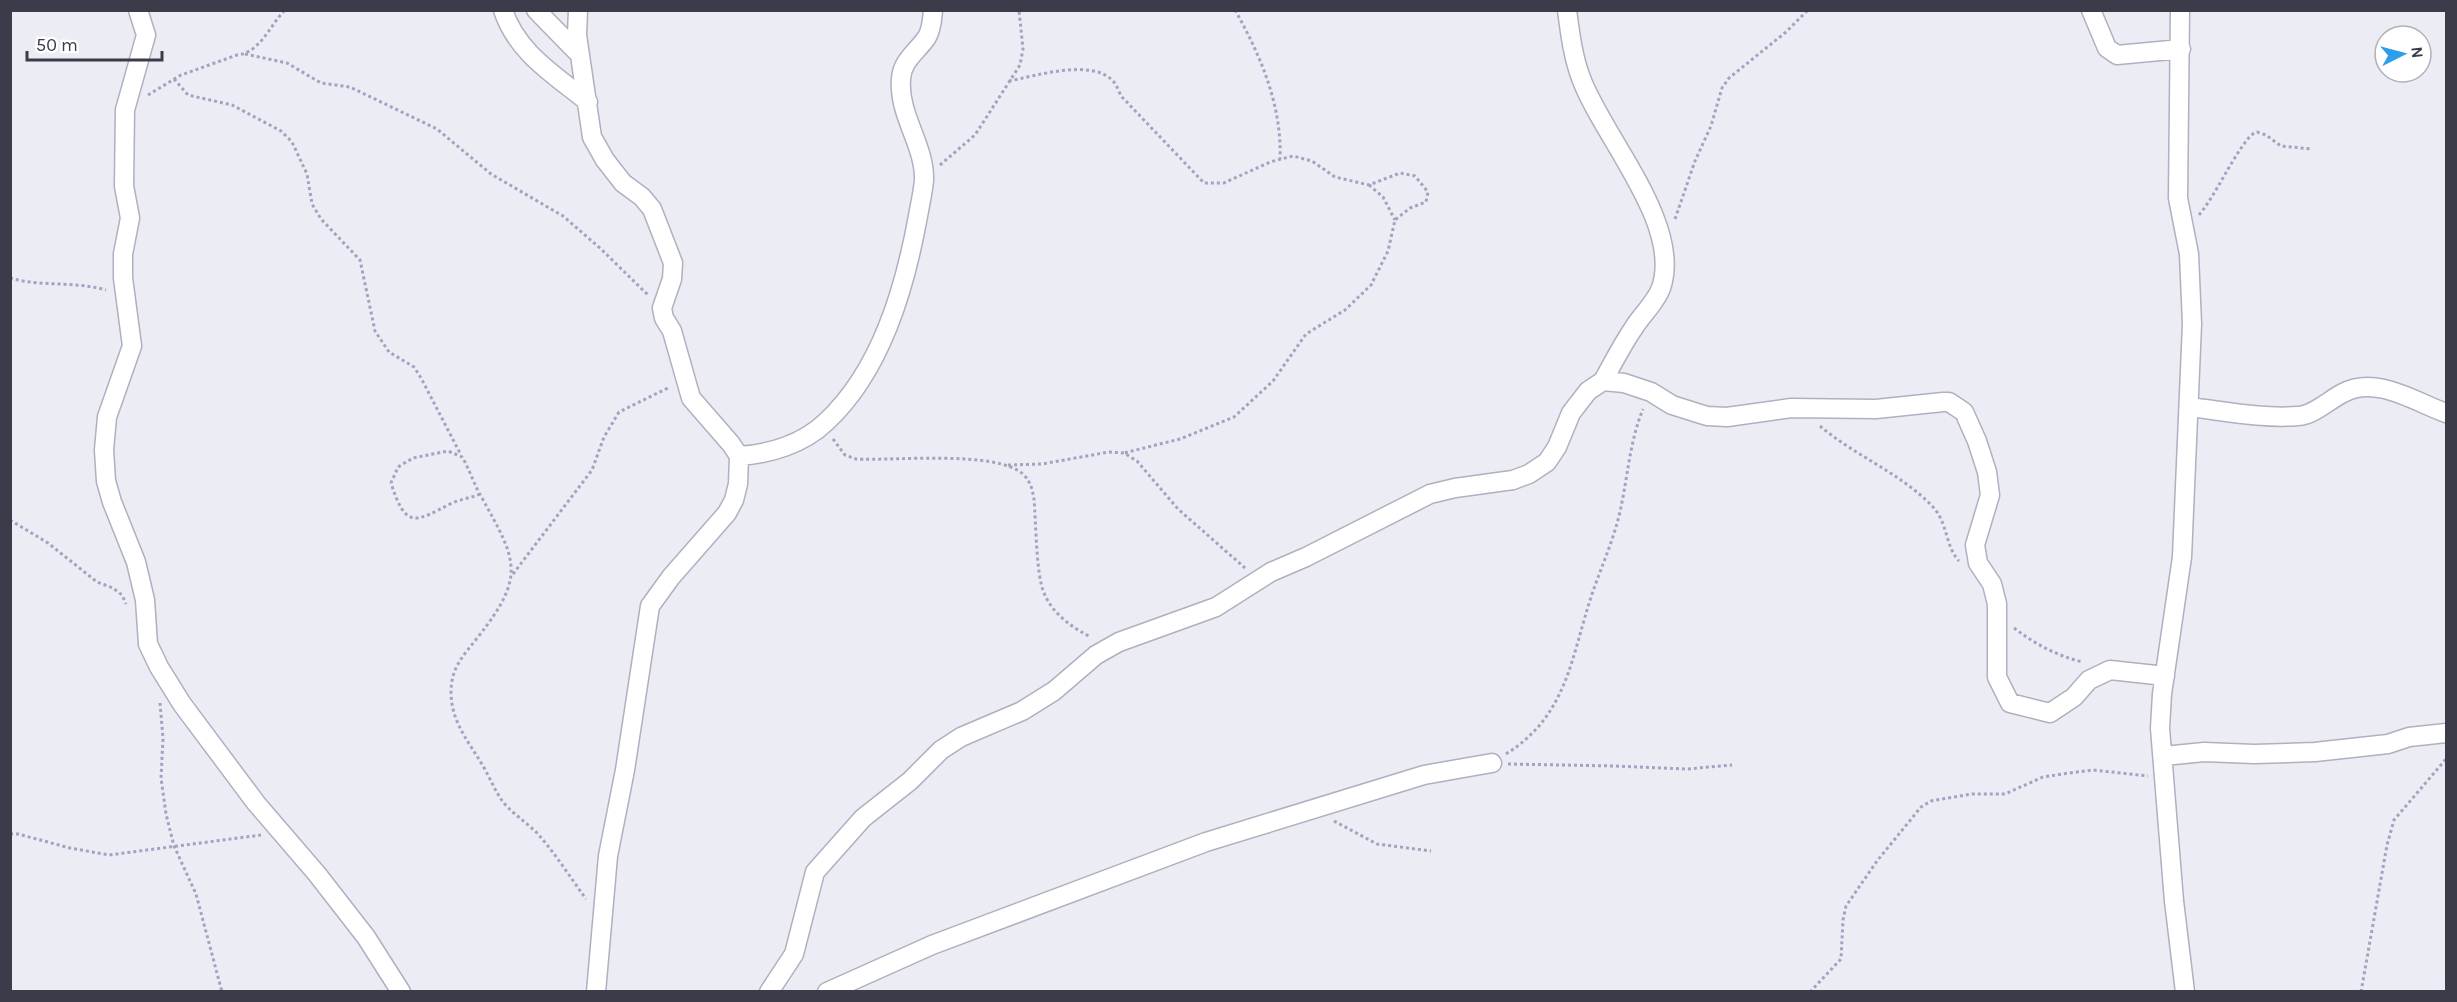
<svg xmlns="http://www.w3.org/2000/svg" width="2457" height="1002" font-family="Karla,sans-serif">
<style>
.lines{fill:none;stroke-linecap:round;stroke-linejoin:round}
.street-casing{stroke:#afb0c0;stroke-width:21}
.path{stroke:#a1a4c0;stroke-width:3;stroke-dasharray:3 3;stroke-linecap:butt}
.street{stroke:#fff;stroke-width:18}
</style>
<rect width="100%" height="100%" fill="#ececf5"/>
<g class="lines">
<defs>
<path id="street" d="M138 10 146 35 125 110 124 186 130 218 123 254V278L132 346 107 417 104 450 106 481 112 502 136 562 145 600 148 644 159 667 182 704 256 803 317 874 366 937 401 992
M503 10C517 53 555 75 588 102
M536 10 580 55
M578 10 577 35 592 137 605 160 623 183 642 197 652 209 673 263 672 279 662 308 664 318 672 331 691 398 731 444 739 456 738 484 734 500 727 513 671 577 650 606 625 770 608 856 596 992
M1567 10C1570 33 1573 57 1581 78 1602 136 1683 224 1661 288 1655 304 1642 314 1633 329 1622 345 1613 363 1603 381
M2091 10 2107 48 2117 55 2181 49
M2180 10 2178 198 2189 254 2192 324 2182 557 2162 694 2160 728 2174 901 2185 992
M2189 407C2224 411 2263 419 2298 416 2314 415 2329 400 2343 393 2376 375 2415 402 2446 413
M739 456C770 454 803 444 826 422 881 371 905 288 918 216 920 205 923 192 924 180 925 145 898 115 901 79 902 60 918 51 927 37 932 29 932 19 933 10
M2164 756 2204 752 2254 754 2315 752 2388 744 2409 737 2446 733
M769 992 794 954 815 872 863 818 910 781 941 750 961 737 1022 711 1054 691 1096 655 1119 642 1216 607 1271 572 1306 557 1430 494 1455 488 1513 480 1529 474 1547 462 1557 447 1571 413 1588 391 1603 381 1624 383 1651 392 1672 405 1707 416 1727 417 1791 408 1876 409 1943 402H1949L1964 412 1977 441 1987 472 1990 495 1975 545 1978 563 1992 584 1997 604V677L2010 703 2050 713 2074 697 2089 680 2110 670 2165 676
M827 992 932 945 1206 842 1424 775 1492 763"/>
</defs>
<!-- street casing -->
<use href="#street" class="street-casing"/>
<!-- path -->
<path class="path" d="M1235 10C1261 56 1282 106 1280 159
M245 54 287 63 321 83 350 87 437 129 491 174 563 216 601 249 648 295
M174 79 188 95 232 105 281 131 292 142 307 174 312 204 321 219 360 260 375 331 389 352 414 367 421 378 461 455
M1009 81C1035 76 1092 58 1113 81 1117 85 1119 93 1122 97L1204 183H1224L1270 162 1293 156 1312 161 1335 177 1369 185 1400 173 1415 176 1428 192 1426 202 1410 208 1395 220 1388 251 1371 285 1345 310 1306 334 1273 381 1234 417 1180 439 1124 453
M148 95 181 75 237 55C260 53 270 25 285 10
M940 165 975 135 1020 65 1023 49 1019 10
M1369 185 1383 197 1395 220
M2199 215C2219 190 2230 160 2251 135L2257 132 2266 135 2281 146 2312 149
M1675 219 1695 161 1711 126 1722 88 1729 78 1786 32 1808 10
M10 278C41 287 75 281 106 290
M1820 426C1855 456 1901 473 1933 507 1948 523 1945 546 1959 561
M833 439 845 455 856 459C894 461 996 450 1023 474 1031 482 1032 489 1034 499 1036 521 1036 575 1044 593 1052 613 1072 628 1091 637
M1008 465 1042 464 1109 452 1124 453 1137 461 1178 509 1245 568
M480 494C471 498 461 499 452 503 415 522 406 530 391 483L398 467 413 458 448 451 462 457C470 470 474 485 482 498 517 561 526 576 478 637 464 655 451 667 451 692 451 722 469 742 483 766 490 778 495 791 503 802 513 814 526 822 537 833 555 853 570 877 586 899
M10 520 48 543 97 582 113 588 122 595 126 604
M513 574 592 470 604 437 619 412 670 387
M2014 628C2035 644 2057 656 2083 662
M160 703 163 739 161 778 166 814 174 846 196 894 222 992
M1506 754C1568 715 1571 657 1592 594 1602 565 1615 537 1621 507 1628 474 1630 441 1643 409
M1508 764 1615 766 1687 769 1732 765
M1334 821 1377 844 1431 851
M10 834H18L70 848 109 855 261 835
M1810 992 1841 959 1843 920 1846 906 1877 861 1921 807 1931 801 1971 794H2005L2043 777 2069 773 2093 770 2148 776
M2361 992 2387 845 2394 820 2446 759"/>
<!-- street -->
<use href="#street" class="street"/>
</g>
<!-- border -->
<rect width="2457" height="1002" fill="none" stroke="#3a3c49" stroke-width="24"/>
<!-- north arrow -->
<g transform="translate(2403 54) rotate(84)"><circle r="28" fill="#ffffff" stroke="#b0b1b6" stroke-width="1.5"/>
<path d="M0-4.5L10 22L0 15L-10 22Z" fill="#2e9eea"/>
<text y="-9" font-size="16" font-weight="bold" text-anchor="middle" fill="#3a3c49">N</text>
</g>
<!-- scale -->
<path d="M27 51v9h135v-9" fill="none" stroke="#3a3c49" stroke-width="3"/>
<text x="36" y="51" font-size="18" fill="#3a3c49" stroke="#ffffff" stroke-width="4.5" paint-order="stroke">50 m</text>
</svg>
